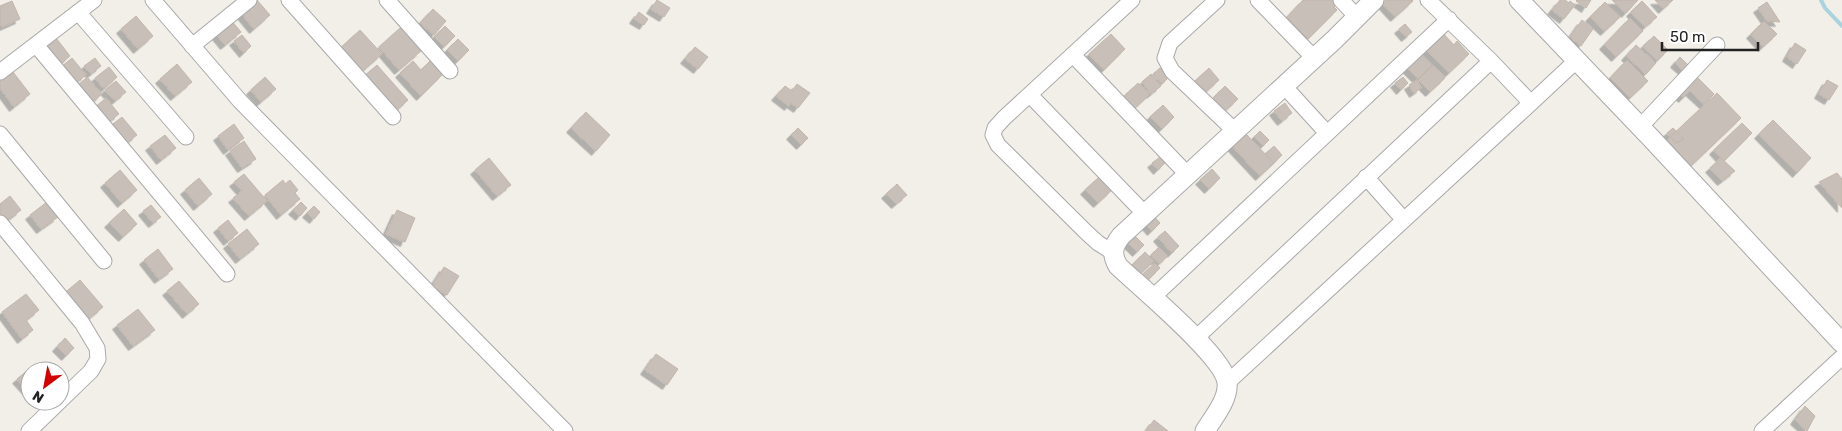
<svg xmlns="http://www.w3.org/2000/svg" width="1842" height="431" font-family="Rubik,sans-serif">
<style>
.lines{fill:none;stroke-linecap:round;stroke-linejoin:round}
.stream{stroke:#aad3df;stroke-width:4}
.building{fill:#c7bfb8;stroke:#c4b6ab;filter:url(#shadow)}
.minor-casing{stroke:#a9a9a9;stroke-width:17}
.tertiary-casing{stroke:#a9a9a9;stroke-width:21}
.minor{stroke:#fff;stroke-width:15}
.tertiary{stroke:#fff;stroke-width:19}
</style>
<defs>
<filter id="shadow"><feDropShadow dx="-4.5" dy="4.5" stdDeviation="0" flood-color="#0004"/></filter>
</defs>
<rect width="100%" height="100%" fill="#f2efe9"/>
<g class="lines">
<!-- stream -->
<path class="stream" d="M1821 0 1825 8 1842 26"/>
</g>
<!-- building -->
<path class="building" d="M254 0H257L270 15 254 29 240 12Z
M657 0 670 8 664 17 651 9Z
M1303 0H1335L1338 4 1334 7 1337 10 1308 39 1287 17Z
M1386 0H1412L1413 1 1395 17 1382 3Z
M1560 0 1563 1 1565 0 1569 3 1570 1 1575 5 1564 19 1552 10Z
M1577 0H1591L1586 8 1576 1Z
M1612 0H1638L1626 13Z
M1655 0H1673L1663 9Z
M12 1 20 19 2 27 0 23V6Z
M1642 1 1657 17 1645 27 1631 12Z
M1605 2 1620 17 1605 31 1590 17Z
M1767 2 1780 22 1767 21 1758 8Z
M433 9 446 21 434 35 420 23Z
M639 12 648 19 644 25 634 19Z
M136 16 153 36 138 49 121 29Z
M1630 18 1643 31 1616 57 1604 45Z
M230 19 241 32 225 45 215 33Z
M1582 20 1593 29 1581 46 1570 37Z
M1764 21 1777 34 1763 47 1751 34Z
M1405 24 1412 32 1406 37 1399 29Z
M445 26 455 36 444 47 434 37Z
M400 28 421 51 399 70 379 47Z
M360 30 382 54 358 75 337 51Z
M1440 30 1454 45 1457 41 1469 54 1449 73 1426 49Z
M1111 34 1125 49 1104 70 1089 54Z
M242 35 251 46 244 53 234 41Z
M1654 36 1668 50 1657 61 1643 46Z
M56 38 70 56 58 66 43 49Z
M458 39 469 50 458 61 447 50Z
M1795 43 1806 50 1797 64 1787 57Z
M1636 45 1656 63 1646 74 1626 56Z
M695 47 708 57 698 69 685 59Z
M1421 54 1432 65 1418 79 1406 67Z
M1680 57 1688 65 1683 70 1675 63Z
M72 58 86 75 73 85 60 68Z
M95 58 101 66 91 74 84 66Z
M1627 60 1648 81 1630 98 1610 78Z
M413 61 421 70 430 61 443 74 421 96 400 73Z
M177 64 192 82 175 96 160 79Z
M377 65 408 100 394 113 363 77Z
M1433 65 1445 78 1430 92 1418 80Z
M109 67 117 77 104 89 95 78Z
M1160 68 1169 77 1162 84 1153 74Z
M1209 68 1219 80 1206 92 1195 81Z
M13 72 30 94 14 107 0 88V81Z
M1693 73 1714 94 1704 104 1690 91 1683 98 1676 91Z
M1151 74 1161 86 1151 94 1142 82Z
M87 77 102 94 89 105 75 88Z
M265 77 276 89 261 102 251 90Z
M1403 77 1408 83 1401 90 1395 83Z
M1417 80 1421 88 1414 93 1409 85Z
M1827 80 1838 86 1829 100 1819 94Z
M116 81 126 92 115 101 105 90Z
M1138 83 1150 94 1133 110 1122 98Z
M797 84 810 93 798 108 791 103 789 106 776 96 785 86 792 91Z
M1225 86 1238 99 1222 114 1210 101Z
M1717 93 1741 118 1691 166 1667 140Z
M106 98 119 114 106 124 93 109Z
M1285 103 1292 113 1282 121 1274 111Z
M1163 105 1174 117 1162 129 1150 117Z
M586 112 610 135 596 151 571 128Z
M122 117 137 135 124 145 109 127Z
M1773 120 1811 158 1797 173 1759 134Z
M1742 123 1752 133 1724 161 1714 150Z
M234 124 244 138 228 150 218 136Z
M798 128 808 138 801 145 791 135Z
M1673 128 1684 139 1676 143 1667 133Z
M1260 131 1269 140 1263 146 1254 137Z
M1244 132 1274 163 1260 176 1231 145Z
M165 135 176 148 161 160 150 146Z
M244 141 256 159 242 168 230 151Z
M1274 146 1282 155 1274 163 1265 154Z
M1160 157 1165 163 1158 170 1152 163Z
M489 158 511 185 497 196 475 170Z
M1721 158 1735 171 1722 181 1710 168Z
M1212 169 1220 178 1209 189 1200 180Z
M120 170 137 190 122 203 105 183Z
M1837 173 1842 179V208L1819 182Z
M244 174 267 201 249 216 233 198 242 191 234 182Z
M1099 177 1112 190 1098 203 1085 190Z
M199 178 212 194 198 206 185 190Z
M283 180 285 184 290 180 298 190 295 193 300 199 281 215 265 195Z
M897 184 907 195 896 204 886 194Z
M10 196 21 210 4 223 0 217V204Z
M47 202 58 217 41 229 30 215Z
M301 202 307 208 300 216 293 210Z
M151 205 161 217 153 223 143 211Z
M314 206 320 212 314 219 307 213Z
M124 209 137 224 123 237 109 223Z
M397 210 415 218 405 242 386 234Z
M1150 212 1160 223 1152 231 1142 220Z
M228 220 238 233 228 241 218 228Z
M247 229 259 244 240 259 228 244Z
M1165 231 1179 246 1172 253 1158 237Z
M1131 232 1144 245 1137 252 1124 239Z
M1159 247 1168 256 1159 264 1151 255Z
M158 249 173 269 159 279 144 260Z
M1145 252 1154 261 1138 276 1130 267Z
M1155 263 1160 268 1147 281 1142 275Z
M444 267 459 276 447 295 432 286Z
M80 280 103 307 84 323 61 296Z
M179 281 199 304 187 314 167 291Z
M26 294 39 310 26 320 33 330 22 339 2 312Z
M138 309 155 330 133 346 117 325Z
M65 338 74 348 66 356 57 347Z
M656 354 678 369 667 385 645 370Z
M28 370 30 372V393L17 379Z
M1805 406 1815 416 1807 431 1795 420Z
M1154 420 1168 431H1146Z"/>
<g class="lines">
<defs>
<path id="minor" d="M153 0 240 101 565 431
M289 0 393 117
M387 0 450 71
M1217 0 1170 43 1165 58 1172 71 1235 131
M1258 0 1314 58
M1341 0 1357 17
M78 12 186 137
M36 45 227 274
M192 46 249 0
M1073 55 1188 175
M0 72 94 0
M1284 86 1327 133
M1030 95 1145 214
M1531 103 1577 60
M1641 126 1717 45
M0 134 104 261
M1366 177 1404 220
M0 223 82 323 97 348 98 359 91 371 29 431
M1114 253 1098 243 1087 233 998 145 993 135 995 128 1004 118 1132 0
M1152 298 1449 19
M1196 338 1491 61
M1227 383 1531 103 1491 61 1428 0
M1762 431 1842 357"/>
<path id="tertiary" d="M1519 0 1650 137 1842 343
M1205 431C1213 418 1229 399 1227 383 1225 357 1140 287 1118 266 1111 254 1113 246 1121 236L1335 39 1374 0"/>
</defs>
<!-- minor casing -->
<use href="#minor" class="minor-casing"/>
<!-- tertiary casing -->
<use href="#tertiary" class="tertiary-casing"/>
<!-- minor -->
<use href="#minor" class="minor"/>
<!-- tertiary -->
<use href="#tertiary" class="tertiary"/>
</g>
<!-- north arrow -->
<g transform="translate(45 386) rotate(212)"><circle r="24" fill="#ffffff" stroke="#a7a7a7"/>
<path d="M0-4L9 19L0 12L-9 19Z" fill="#d40000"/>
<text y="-8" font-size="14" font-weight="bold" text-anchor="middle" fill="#222222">N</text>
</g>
<!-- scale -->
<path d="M1662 42v8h96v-8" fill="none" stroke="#222222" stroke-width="2.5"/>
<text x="1670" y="42" font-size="15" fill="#222222" stroke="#ffffff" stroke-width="4" paint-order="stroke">50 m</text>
</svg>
